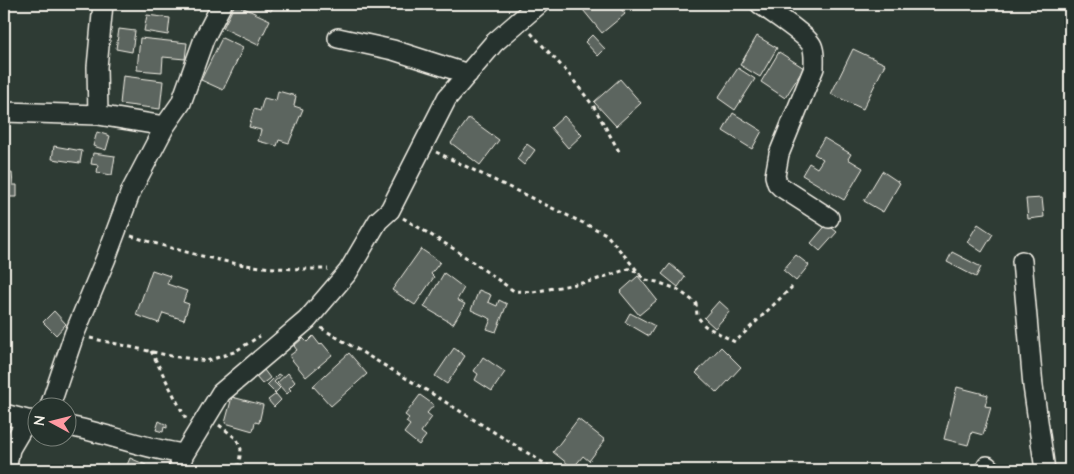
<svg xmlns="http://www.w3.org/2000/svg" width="1074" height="474" font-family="'Architects Daughter',sans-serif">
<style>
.building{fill:#5c655e;stroke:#f4f1e8}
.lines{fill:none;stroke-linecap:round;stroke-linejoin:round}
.minor-casing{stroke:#f4f1e8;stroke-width:22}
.path{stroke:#f4f1e8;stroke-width:3;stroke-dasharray:4 4;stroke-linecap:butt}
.minor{stroke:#26332d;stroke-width:19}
</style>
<rect width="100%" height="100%" fill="#2e3b34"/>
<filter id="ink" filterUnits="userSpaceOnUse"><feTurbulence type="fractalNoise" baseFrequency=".02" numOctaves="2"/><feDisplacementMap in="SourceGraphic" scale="10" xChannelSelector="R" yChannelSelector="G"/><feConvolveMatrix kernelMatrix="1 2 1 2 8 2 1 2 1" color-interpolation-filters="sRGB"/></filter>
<g filter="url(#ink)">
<!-- building -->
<path class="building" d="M51 4H78V7L51 8Z
M235 4 270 20 258 45 223 28Z
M260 4H275L271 11 259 6Z
M581 4H617L625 14 602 33 579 5Z
M147 15 170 18 168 35 144 31Z
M119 29 135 31 132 52 116 49Z
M592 35 605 49 598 56 585 42Z
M757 36 777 48 760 77 740 65Z
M140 38 187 43 185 59 163 57 162 72 137 70Z
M222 38 243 48 223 90 201 80Z
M853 49 885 64 863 109 831 94Z
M779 52 804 68 785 98 761 82Z
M738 68 755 79 735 110 718 98Z
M123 76 163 81 160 109 120 104Z
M620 79 641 103 616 126 594 102Z
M278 91 296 96 294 106 303 109 289 143 279 140 277 146 258 141 261 130 249 127 254 109 260 111 264 98 276 101Z
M733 113 762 131 752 149 723 131Z
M564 116 582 135 568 148 551 128Z
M469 118 499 140 480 165 451 143Z
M97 132 110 136 106 150 93 146Z
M824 138 851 154 848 159 863 168 844 200 802 175 809 163 817 168 823 159 814 154Z
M527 144 535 150 524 165 517 159Z
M54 146 82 151 80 163 52 159Z
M93 153 115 156 112 175 97 173 98 165 91 164Z
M882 171 900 183 883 212 864 201Z
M4 173H12L13 185H17V197H7V204L4 203Z
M1042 198 1044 217 1028 219 1026 199Z
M827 224 837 232 820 251 811 243Z
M978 224 993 234 982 252 967 242Z
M421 249 440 262 431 274 434 277 415 305 392 290Z
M952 252 981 267 976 277 947 262Z
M796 255 809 265 796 281 783 270Z
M670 264 685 277 678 287 662 274Z
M152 270 170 276 167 284 187 291 183 302 189 304 184 320 163 313 159 323 136 315Z
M444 273 464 288 457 300 465 304 453 324 424 307Z
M638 276 657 300 639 315 620 292Z
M479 290 491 295 488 302 497 306 499 300 507 304 496 332 487 329 491 319 471 310Z
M719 301 730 311 715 328 704 318Z
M54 311 66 324 56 335 43 322Z
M630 313 655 326 649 336 625 322Z
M313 336 320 345 322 343 332 355 306 377 289 356 297 350 294 346 303 338 307 342Z
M721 347 741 367 717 393 696 373Z
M454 348 465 356 447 384 435 376Z
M349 353 367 374 331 406 313 386Z
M483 357 505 372 492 391 475 380 478 374 474 371Z
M264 370 270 378 262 384 256 377Z
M288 373 295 382 289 388 291 390 287 394 277 383Z
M278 374 281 376 274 382 280 388 275 393 267 385Z
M957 387 988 395 985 406 991 407 983 435 972 432 968 445 944 439Z
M276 394 281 400 274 407 268 400Z
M420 395 434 405 427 413 432 417 421 432 426 436 419 445 404 433 410 425 406 422 409 418 405 415Z
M232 397 263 405 259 423 255 422 253 431 225 423Z
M578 419 605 440 589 461 583 456 573 468 553 452Z
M159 421 167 425V428L164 427 163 432 156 430Z
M130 458 146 465 144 470H125Z"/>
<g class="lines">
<defs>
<path id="minor" d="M760 4C772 13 804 33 811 44 815 50 814 61 814 68L779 154 775 176 777 183 781 187 829 218
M338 38 393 50 468 74
M4 112 98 115 165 126
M98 115 97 67 103 4
M1022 261 1033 386 1045 470
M50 406 74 335 106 258 131 191 165 126 181 103 204 39 222 4
M4 414 27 420 38 421
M68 426C107 433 144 449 184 454
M987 466 991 470
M6 470 10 449 27 420
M178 470 184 454 221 393 307 320 348 272 378 221 390 210 447 98 494 43 539 4"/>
</defs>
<!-- minor casing -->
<use href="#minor" class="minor-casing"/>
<!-- path -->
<path class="path" d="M531 33 568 73 594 107 620 153
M436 152 606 234 640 274
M403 218 454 249 514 291 533 292 592 281 631 268 646 280 657 282 677 289 696 303 697 316 705 326 735 342 792 287
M131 236C163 246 195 255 228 262 261 269 295 269 328 269
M321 328 426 390 555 470
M90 338 171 356 207 361 234 352 260 336
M151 351 186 419
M219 425 237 439 241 449 238 470"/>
<!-- minor -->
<use href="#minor" class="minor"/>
</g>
</g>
<!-- margin -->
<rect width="1074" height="474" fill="none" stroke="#26332d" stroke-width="20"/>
<rect x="10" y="10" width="1054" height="454" fill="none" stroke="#f4f1e8" stroke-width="2" filter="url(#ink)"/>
<!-- north arrow -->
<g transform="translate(52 422) rotate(277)"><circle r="24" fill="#26332d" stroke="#787f78"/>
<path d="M0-4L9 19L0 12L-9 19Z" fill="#ff9aa2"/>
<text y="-8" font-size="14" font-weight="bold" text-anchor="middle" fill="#f4f1e8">N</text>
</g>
</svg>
